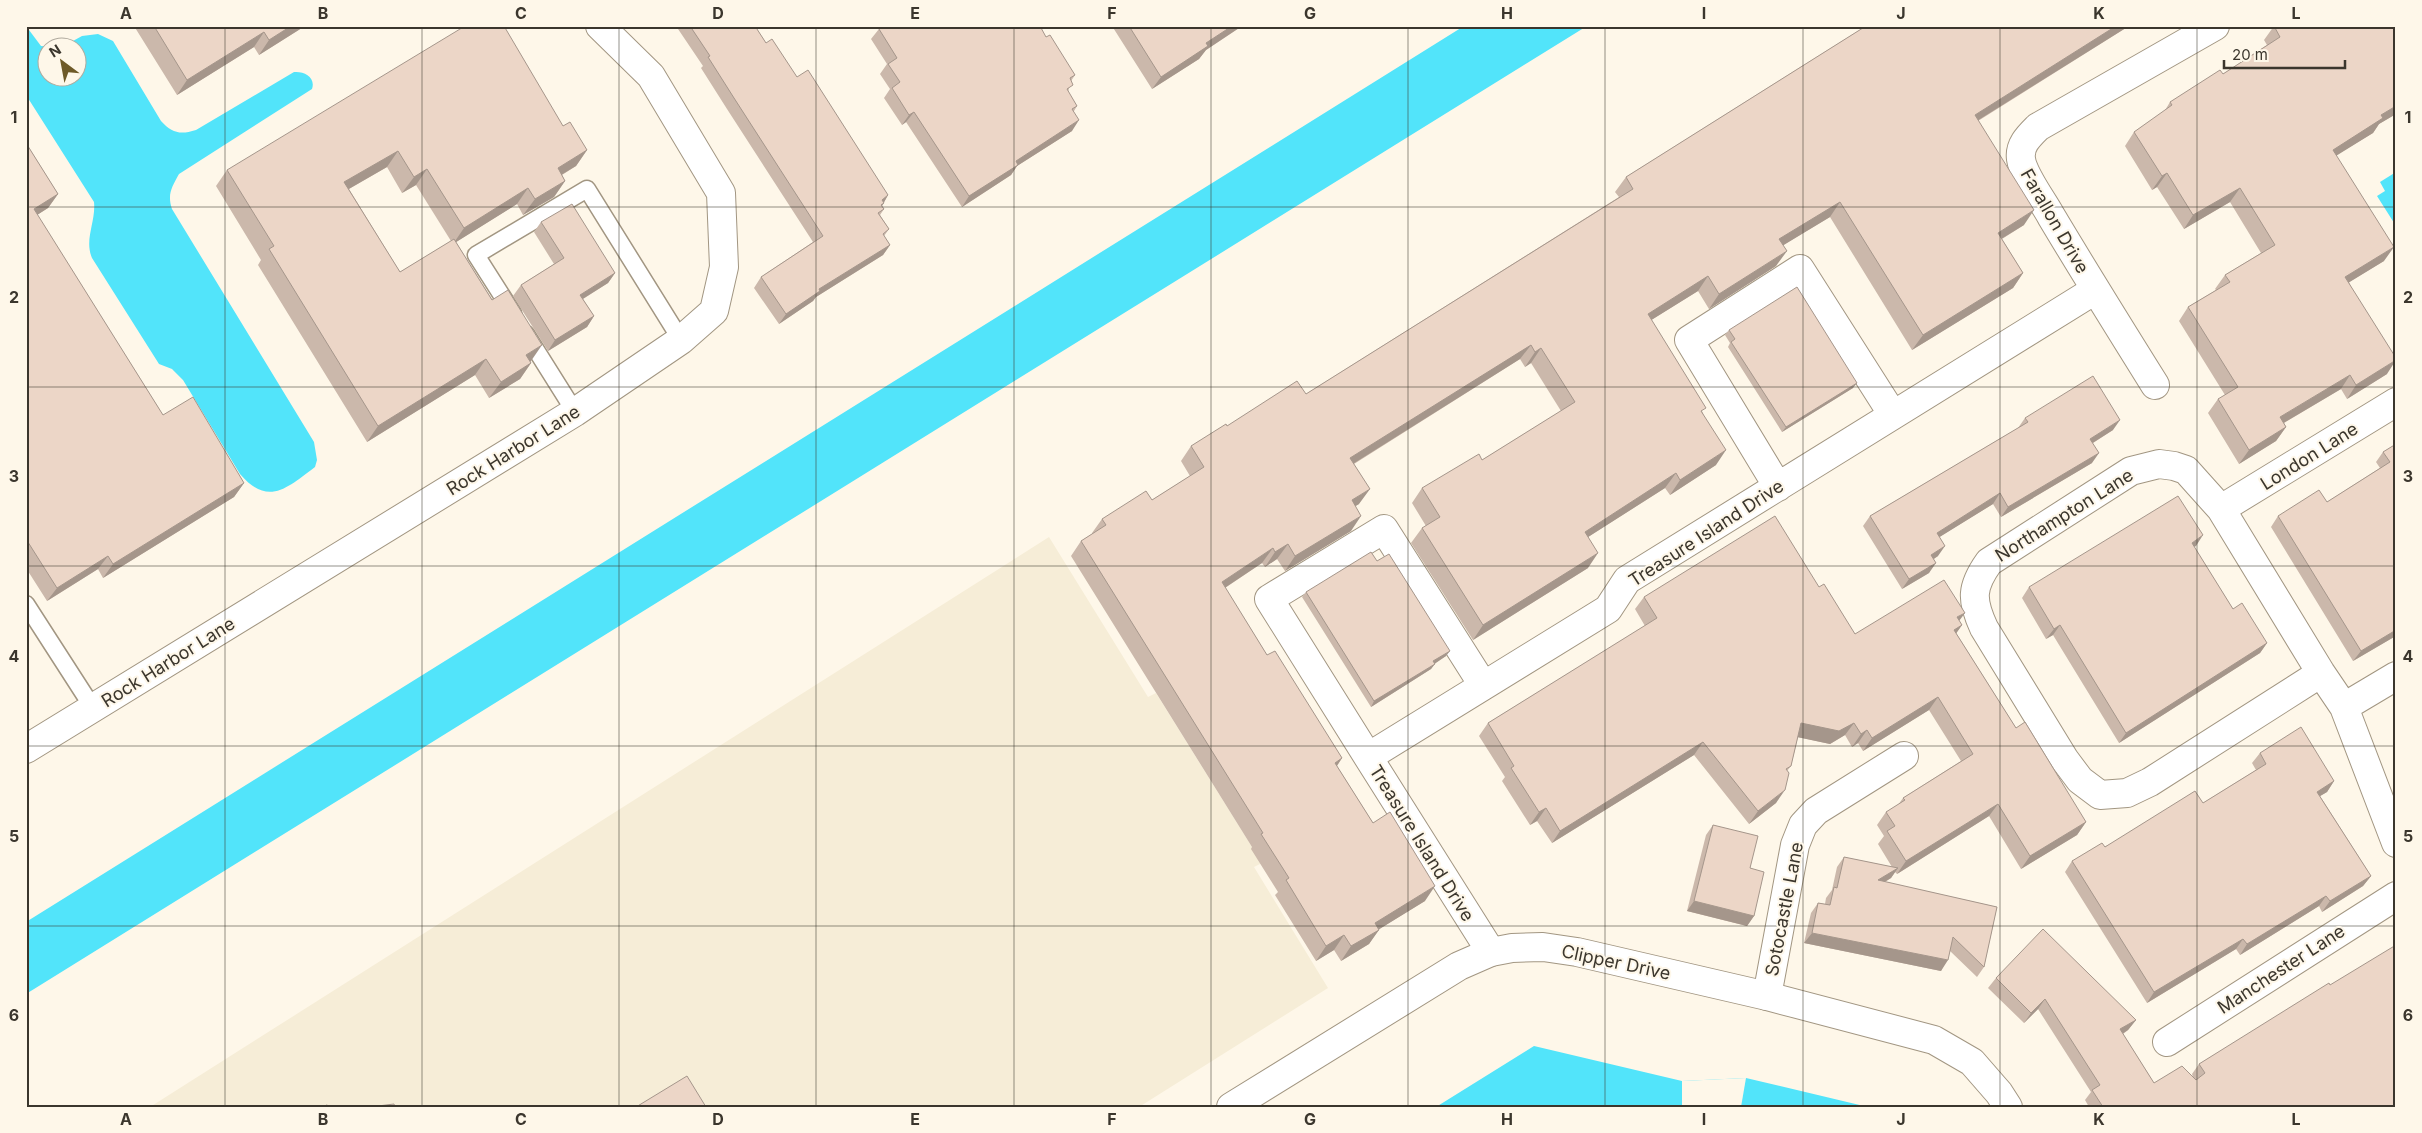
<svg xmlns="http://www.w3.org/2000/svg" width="2422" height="1133" font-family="Inter,sans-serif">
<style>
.commercial{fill:#f6edd7}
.water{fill:#52e4fa}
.pier{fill:#fef7e9}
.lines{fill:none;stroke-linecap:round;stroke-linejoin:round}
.lane-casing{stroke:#a29682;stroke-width:19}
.street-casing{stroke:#a29682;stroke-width:30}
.secondary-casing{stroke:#a29682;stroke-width:30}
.lane{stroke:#fff;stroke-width:16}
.street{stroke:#fff;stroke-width:28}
.secondary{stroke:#fff;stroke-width:28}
.wall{fill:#cbb8ab;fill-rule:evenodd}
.shaded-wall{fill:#a5968b}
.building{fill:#ecd6c7;stroke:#a5968b}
.grid{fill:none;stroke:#3b362d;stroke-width:1;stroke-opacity:0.55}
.labels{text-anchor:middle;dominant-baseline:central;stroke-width:4;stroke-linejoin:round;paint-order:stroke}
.street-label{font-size:18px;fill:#3b362d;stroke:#fef7e9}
.neatline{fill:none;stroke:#3b362d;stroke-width:2}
.grid-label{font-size:16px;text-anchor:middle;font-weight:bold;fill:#3b362d}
</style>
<rect width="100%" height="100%" fill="#fef7e9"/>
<!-- commercial -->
<path class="commercial" d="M1049 537 1148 697 1156 693 1262 863 1254 867 1328 988 1139 1107H150Z"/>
<!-- water -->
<path class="water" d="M26 26 41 46 52 47 48 48V78H78V48L62 47 82 36 98 34 113 41 161 121C172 133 180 135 196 130L294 72C304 71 316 77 312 89L179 174C172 187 167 194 172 209L314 442 317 460 315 467C287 488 268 507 240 474L183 380 172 369 159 364 92 258C84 239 96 222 94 202L26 95Z
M1464 26H1587L26 994V922Z
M2396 172V226L2377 196 2385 191 2380 182Z
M1534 1046 1682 1081 1746 1078 1868 1107H1436Z"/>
<!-- pier -->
<path class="pier" d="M1746 1078 1741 1107H1682V1081Z"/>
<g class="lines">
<defs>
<path id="lane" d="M513 313 476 255 587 189 681 340
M526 334 575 412
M26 604 93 708"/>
<path id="street" d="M2155 385C2120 329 2085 273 2051 216 2043 201 2023 175 2021 159 2019 145 2029 136 2038 127L2215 26
M1778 487 1689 340 1800 269 1893 415
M2221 509 2396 402
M2321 673 2150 782 2127 793 2100 795 2080 780 2065 760 1984 628C1971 600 1971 587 1989 562L2131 471 2159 464 2174 466 2186 470 2221 509 2321 673 2344 707 2396 843
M2344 707 2396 676
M26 749 575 412 681 340 714 311 724 267 721 193 651 76 600 26
M1368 757 1269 599 1384 529 1483 685
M1491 952 1368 757 1608 609 1627 580 2095 290
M1767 996 1795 845 1803 825 1816 811 1904 756
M2167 1042 2396 896"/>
<path id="secondary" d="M1231 1107 1459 966 1491 952 1512 948 1543 947 1577 952 1767 996 1934 1040 1972 1062 1999 1093 2008 1107"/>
</defs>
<!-- lane casing -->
<use href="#lane" class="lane-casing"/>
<!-- street casing -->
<use href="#street" class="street-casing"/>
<!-- secondary casing -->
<use href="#secondary" class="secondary-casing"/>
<!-- lane -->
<use href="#lane" class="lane"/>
<!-- street -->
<use href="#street" class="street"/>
<!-- secondary -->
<use href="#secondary" class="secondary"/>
</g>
<!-- wall -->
<path class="wall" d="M134 26H305L259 55 254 47 177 95Z
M676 26H755L766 43 797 77 888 195 882 206 884 209 880 215 889 229 884 236 890 245 883 255 816 297 813 301 779 324 754 288 761 277 813 242 727 109 701 68 703 66Z
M1112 26H1242L1206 50 1199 59 1152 89Z
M1866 26H2129L1978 121 2024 225 2002 239 2023 273 2013 288 1912 350 1830 217 1783 245 1776 266 1709 309 1698 291 1651 320 1703 413 1716 465 1670 495 1665 488 1588 537V568L1473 640 1411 543 1422 528 1426 526 1412 503 1422 488 1482 460 1561 411 1531 363 1525 367 1520 359 1354 464 1359 504 1355 506 1351 531 1285 571 1277 559 1265 567 1262 563 1225 588 1267 655 1342 758 1337 766 1373 823 1425 901 1379 929 1369 944 1341 961 1334 950 1316 961 1275 895 1278 892 1251 849 1252 847 1071 556 1081 541 1092 534V533L1102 519 1152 500 1190 476 1181 461 1191 446 1227 426 1306 394 1619 197 1615 192 1626 177Z
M2274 26H2396V114L2379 124 2373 133 2336 155 2384 261 2349 282 2387 374 2347 399 2341 389 2284 423 2286 427 2276 441 2239 464 2208 413 2218 399 2225 395 2179 321 2188 307 2216 290 2215 289 2225 275 2261 253 2230 202 2184 229 2157 187 2152 190 2125 146 2134 132 2164 112 2170 102 2223 74 2267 45 2264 40Z
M879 29 1046 37 1075 75 1071 81 1068 92 1077 106 1074 111 1072 131 1017 166 1011 175 962 207 906 122 902 125 884 98 890 89 880 74 887 64 871 39Z
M563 126 587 150 576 166 562 175 565 181 554 197 523 215 517 204 456 242 531 361 530 362 531 363 520 379 489 398 475 375 367 442 258 265 261 260 216 186 227 170ZM387 167 402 193 416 185 451 241 400 272 349 189Z
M26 143 58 194 48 208 37 215 163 415 244 483 234 497 103 578 98 569 47 601 26 568Z
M541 222 615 273 608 283 583 299 594 316 587 327 548 351 513 296 521 285 554 264 534 232Z
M1729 330 1853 388 1782 432 1728 347 1730 343 1725 335Z
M2025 418 2113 430 2093 443 2092 463 2001 517 1993 504 1939 537 1938 556 1934 559 1929 573 1902 589 1863 526 1870 516 2018 428Z
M2396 444V635L2394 637 2353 661 2271 527 2278 516 2327 502 2380 468 2376 462 2383 452Z
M2196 546 2194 547 2233 609 2267 643 2260 653 2119 743 2053 635 2046 639 2022 598 2029 587Z
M1377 561 1446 656 1435 663 1431 669 1371 707 1302 597 1306 592Z
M1819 587 1855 634 1959 621 1962 625 1956 633 2016 728 2086 822 2077 835 2021 869 1989 816 1897 874 1895 872 1891 878 1885 882 1997 907 1984 967 1977 977 1950 951 1941 971 1804 943 1811 913 1818 903 1825 904 1826 898 1832 890 1837 867 1844 857 1892 867 1878 844 1884 836 1877 825 1886 812 1898 805 1903 798 1961 761 1929 710 1863 751 1858 743 1852 747 1845 735 1830 744 1798 737 1791 766 1787 771 1776 803 1749 824 1694 755 1552 843 1537 821 1530 825 1502 781 1505 777 1479 736 1488 723 1645 626 1635 609 1644 597Z
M2260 753 2334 781 2327 792 2320 796 2371 876 2363 886 2322 912 2319 906 2240 955 2236 949 2147 1003 2065 872 2072 861 2203 803 2256 770 2252 763Z
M1713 825 1750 868 1754 916 1747 926 1687 911 1706 835Z
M1996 978 2136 1020 2128 1030 2123 1034 2154 1083 2193 1077 2192 1074 2199 1064 2330 985 2396 1107H2089L2085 1100 2091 1092 2038 1009 2024 1023 1988 988Z"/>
<!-- shaded-wall -->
<path class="shaded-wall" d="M291 26H305L259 55 269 40Z
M1232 26H1242L1206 50 1199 59 1152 89 1161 77 1206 43Z
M2116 26H2129L1964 129 1975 115Z
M264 32 254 47 177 95 187 80Z
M2396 106V114L2379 124 2373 133 2323 164 2333 150 2381 115Z
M914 112 906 122 902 125 909 115Z
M1079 120 1072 131 1017 166 1011 175 962 207 969 196 1016 161Z
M587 150 576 166 546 184 558 168Z
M398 151 387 167 333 198 344 182Z
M427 169 416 185 402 193 414 177Z
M2167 173 2157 187 2152 190 2162 176Z
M565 181 554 197 523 215 535 199Z
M528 188 517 204 453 244 464 228Z
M2240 188 2230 202 2184 229 2193 215Z
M58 194 48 208 26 222 34 209Z
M888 195 883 204 884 203 877 213 882 200Z
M1840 202 1830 217 1769 254 1779 239Z
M2034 210 2024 225 1988 247 1998 233Z
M890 245 883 255 816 297 813 301 779 324 786 314 819 289Z
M2394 247 2384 261 2335 291 2345 277Z
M1787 251 1776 266 1709 309 1719 294Z
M615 273 608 283 573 305 580 295Z
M2023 273 2013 288 1912 350 1923 335Z
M1708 276 1698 291 1637 329 1648 314Z
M594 316 587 327 548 351 555 340Z
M542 345 531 361 515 371 526 355Z
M1531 345 1520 359 1340 472 1350 458Z
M1541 348 1531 363 1525 367 1535 352Z
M486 359 475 375 367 442 378 426Z
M2396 360 2387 374 2347 399 2356 385Z
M531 363 520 379 489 398 501 382Z
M2350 375 2341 389 2270 431 2280 417Z
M1857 383 1853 388 1782 432 1786 427Z
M2120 420 2113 430 2083 449 2090 439Z
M2286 427 2276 441 2239 464 2249 450Z
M1726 450 1716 465 1670 495 1680 480Z
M2099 453 2092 463 2001 517 2008 507Z
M1676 473 1665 488 1574 546 1585 532Z
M244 483 234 497 103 578 113 564Z
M1370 489 1359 504 1341 515 1352 500Z
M2000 493 1993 504 1930 543 1937 533Z
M1361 516 1351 531 1285 571 1295 556Z
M2203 535 2196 546 2184 553 2192 543Z
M1288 544 1277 559 1265 567 1275 552Z
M1945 546 1938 556 1924 565 1931 555Z
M1273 548 1262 563 1211 597 1222 582Z
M1598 553 1588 568 1473 640 1483 625Z
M108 556 98 569 47 601 57 588Z
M1936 563 1929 573 1902 589 1909 579Z
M1965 613 1956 625 1957 617Z
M1962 625 1953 638 1954 630Z
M2060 625 2053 635 2046 639 2054 629Z
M2396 630V635L2394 637 2353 661 2361 651Z
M2267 643 2260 653 2119 743 2126 733Z
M1450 651 1446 656 1430 667 1433 661Z
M1435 664 1431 669 1371 707 1374 701Z
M1938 697 1929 710 1863 751 1872 738Z
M1801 723H1854L1845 735 1830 744 1792 736Z
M1867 730 1858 743 1852 747 1861 734Z
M1703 742 1694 755 1552 843 1560 831Z
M1342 758 1332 773 1335 763Z
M2334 781 2327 792 2310 802 2317 792Z
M1785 790 1776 803 1749 824 1758 811Z
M1998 804 1989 816 1897 874 1906 861Z
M1546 808 1537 821 1530 825 1539 812Z
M2086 822 2077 835 2021 869 2030 856Z
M1898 868 1891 878 1871 890 1878 880Z
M2371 876 2363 886 2322 912 2330 901Z
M1435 886 1425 901 1365 938 1375 923Z
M2326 896 2319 906 2240 955 2247 944Z
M1694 901 1754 916 1747 926 1687 911Z
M1379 930 1369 944 1341 961 1351 946Z
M1812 933 1948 960 1941 971 1804 943Z
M1344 935 1334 950 1316 961 1326 946Z
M2243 939 2236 949 2147 1003 2154 992Z
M2045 999 2038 1009 2024 1023 2031 1013Z
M2136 1020 2128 1030 2113 1040 2120 1029Z"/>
<!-- building -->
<path class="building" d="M154 26H291L269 40 264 32 187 80Z
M465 26H504L563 126 570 122 587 150 558 168 565 181 535 199 528 188 464 228 427 169 414 177 398 151 344 182 400 272 454 239 492 300 508 290 542 345 526 355 531 363 501 382 486 359 378 426 269 249 274 246 227 170Z
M690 26H755L766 43 772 39 797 77 808 70 888 195 882 200 884 203 881 205 884 209 878 213 889 229 883 234 890 245 819 289 820 291 786 314 761 277 823 236 734 98 708 57 710 56Z
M882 26H1040L1046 37 1050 35 1075 75 1070 78 1073 85 1067 89 1077 106 1072 109 1079 120 1016 161 1018 165 969 196 914 112 909 115 892 88 900 82 888 64 897 58 879 29Z
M1129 26H1232L1206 43 1208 46 1161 77Z
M1866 26H2116L1975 115 2034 210 1998 233 2023 273 1923 335 1840 202 1779 239 1787 251 1719 294 1708 276 1648 314 1706 408 1701 411 1726 450 1680 480 1676 473 1585 532 1598 553 1483 625 1422 528 1440 517 1422 488 1479 454 1482 460 1575 402 1541 348 1535 352 1531 345 1350 458 1370 489 1352 500 1361 516 1295 556 1288 544 1275 552 1273 548 1222 582 1267 655 1275 651 1342 758 1335 763 1373 823 1390 812 1435 886 1375 923 1379 930 1351 946 1344 935 1326 946 1286 880 1289 878 1261 834 1263 833 1081 541 1106 525 1102 519 1146 491 1152 500 1204 467 1191 446 1226 424 1227 426 1297 381 1306 394 1633 189 1626 177Z
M2274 26H2396V106L2381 115 2383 118 2333 150 2394 247 2345 277 2396 358V360L2356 385 2350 375 2280 417 2286 427 2249 450 2218 399 2238 387 2188 307 2230 282 2225 275 2275 245 2240 188 2193 215 2167 173 2162 176 2134 132 2172 105 2170 102 2220 70 2223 74 2280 37Z
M26 143 58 194 34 209 163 415 193 397 244 483 113 564 108 556 57 588 26 539Z
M572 204 615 273 580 295 594 316 555 340 521 285 564 258 541 222Z
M1797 287 1857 383 1786 427 1731 342 1735 339 1729 330Z
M2093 376 2120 420 2090 439 2099 453 2008 507 2000 493 1937 533 1945 546 1931 555 1936 563 1909 579 1870 516 2028 422 2025 418Z
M2396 444V630L2361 651 2278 516 2319 490 2327 502 2390 462 2383 452Z
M2178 496 2203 535 2192 543 2233 609 2242 603 2267 643 2126 733 2060 625 2054 629 2029 587Z
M1775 516 1819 587 1824 584 1855 634 1944 580 1965 613 1957 617 1962 625 1954 630 2016 728 2025 722 2086 822 2030 856 1998 804 1906 861 1887 831 1895 826 1886 812 1905 800 1903 798 1973 754 1938 697 1872 738 1867 730 1861 734 1854 723 1839 731 1801 723 1791 766 1786 769 1789 773 1785 790 1758 811 1703 742 1560 831 1546 808 1539 812 1511 768 1514 766 1488 723 1657 618 1644 597Z
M1371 552 1377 561 1389 554 1450 651 1433 661 1435 664 1374 701 1306 592Z
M2301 727 2334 781 2317 792 2371 876 2330 901 2326 896 2247 944 2243 939 2154 992 2072 861 2102 843 2105 847 2195 791 2203 803 2266 764 2260 753Z
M1713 825 1758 836 1750 868 1764 872 1754 916 1694 901Z
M1844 857 1898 868 1878 880 1997 907 1984 967 1953 937 1948 960 1812 933 1818 903 1830 905 1834 887 1837 888Z
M2043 929 2136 1020 2120 1029 2154 1083 2182 1066 2196 1080 2205 1073 2199 1064 2329 983 2330 985 2396 945V1107H2103L2092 1090 2100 1085 2045 999 2031 1013 1996 978Z
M687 1076 706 1107H636Z
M394 1104 395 1107H370Z
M326 1105 334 1107H325Z"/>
<!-- grid -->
<path class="grid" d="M225 26V1107M422 26V1107M619 26V1107M816 26V1107M1014 26V1107M1211 26V1107M1408 26V1107M1605 26V1107M1803 26V1107M2000 26V1107M2197 26V1107M26 207H2396M26 387H2396M26 566H2396M26 746H2396M26 926H2396"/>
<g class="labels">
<!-- street labels -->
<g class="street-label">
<text transform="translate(2055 221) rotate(60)">Farallon Drive</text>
<text transform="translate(513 450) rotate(-32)">Rock Harbor Lane</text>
<text transform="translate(2309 456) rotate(-32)">London Lane</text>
<text transform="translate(2064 515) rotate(-32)">Northampton Lane</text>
<text transform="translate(1706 533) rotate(-33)">Treasure Island Drive</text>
<text transform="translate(168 662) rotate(-32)">Rock Harbor Lane</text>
<text transform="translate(1422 843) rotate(58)">Treasure Island Drive</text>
<text transform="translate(1784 909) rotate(-79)">Sotocastle Lane</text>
<text transform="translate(1616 962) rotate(12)">Clipper Drive</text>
<text transform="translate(2281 969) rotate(-33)">Manchester Lane</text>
</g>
</g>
<!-- border -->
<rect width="2422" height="1133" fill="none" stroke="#fef7e9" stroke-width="55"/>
<!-- north arrow -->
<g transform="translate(62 62) rotate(328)"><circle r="24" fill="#fef7e9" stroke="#b0aa9e"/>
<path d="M0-4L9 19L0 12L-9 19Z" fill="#6e5a28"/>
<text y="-8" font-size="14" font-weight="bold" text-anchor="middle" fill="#3b362d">N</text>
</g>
<!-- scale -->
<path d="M2224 60v8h121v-8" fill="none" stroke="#3b362d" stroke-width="2.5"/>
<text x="2232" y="60" font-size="15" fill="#3b362d" stroke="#fef7e9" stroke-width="4" paint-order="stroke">20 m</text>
<rect x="28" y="28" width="2366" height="1078" class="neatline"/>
<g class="grid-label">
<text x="126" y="19">A</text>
<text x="323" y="19">B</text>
<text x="521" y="19">C</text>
<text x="718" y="19">D</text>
<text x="915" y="19">E</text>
<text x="1112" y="19">F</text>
<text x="1310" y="19">G</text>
<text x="1507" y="19">H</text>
<text x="1704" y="19">I</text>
<text x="1901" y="19">J</text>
<text x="2099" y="19">K</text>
<text x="2296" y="19">L</text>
<text x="14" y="123">1</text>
<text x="2408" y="123">1</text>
<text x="14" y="303">2</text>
<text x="2408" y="303">2</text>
<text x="14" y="482">3</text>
<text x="2408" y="482">3</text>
<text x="14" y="662">4</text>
<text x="2408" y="662">4</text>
<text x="14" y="842">5</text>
<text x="2408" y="842">5</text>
<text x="14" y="1021">6</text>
<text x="2408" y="1021">6</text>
<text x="126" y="1125">A</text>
<text x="323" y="1125">B</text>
<text x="521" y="1125">C</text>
<text x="718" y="1125">D</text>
<text x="915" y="1125">E</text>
<text x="1112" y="1125">F</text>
<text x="1310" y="1125">G</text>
<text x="1507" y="1125">H</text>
<text x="1704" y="1125">I</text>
<text x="1901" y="1125">J</text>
<text x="2099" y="1125">K</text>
<text x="2296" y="1125">L</text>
</g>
</svg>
